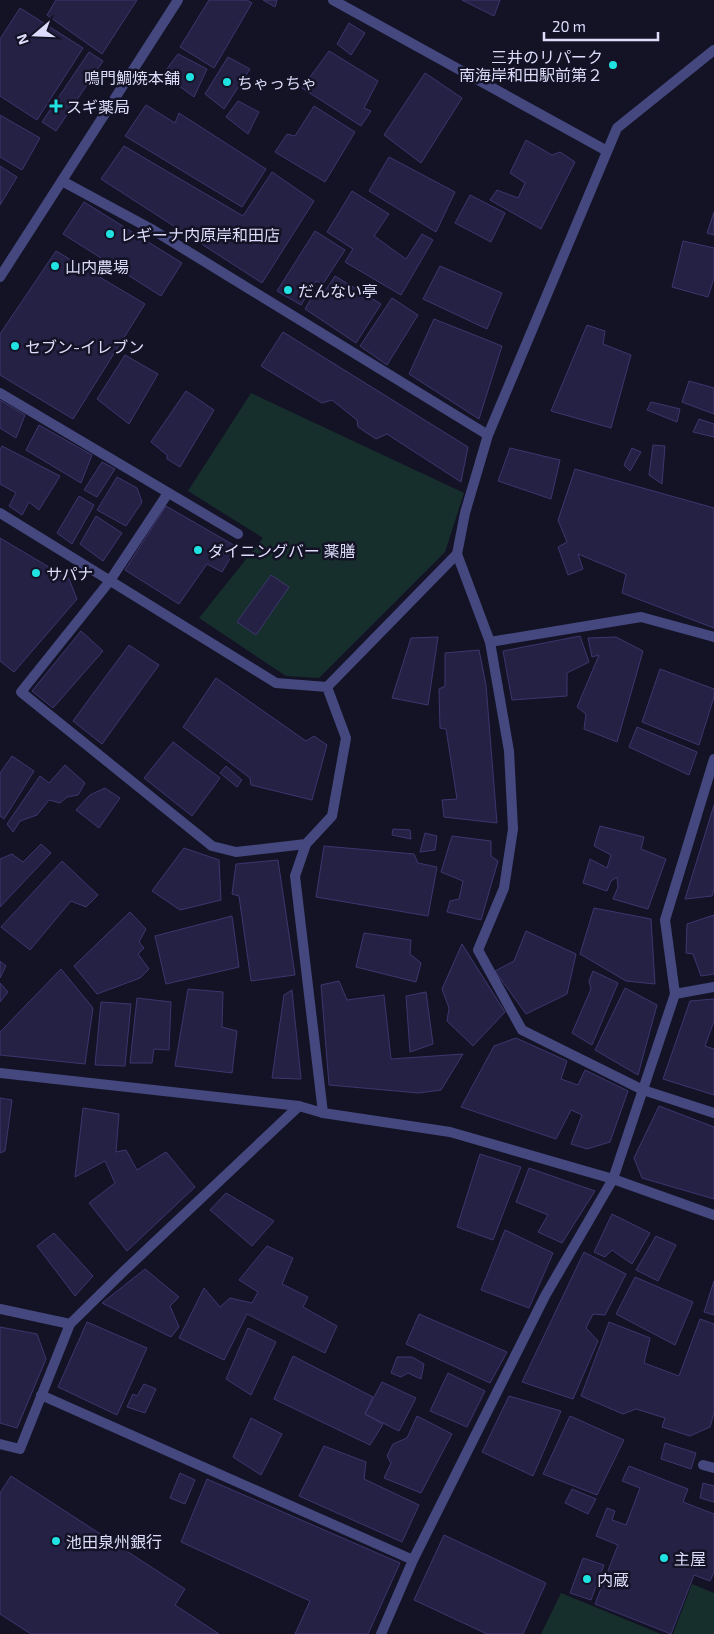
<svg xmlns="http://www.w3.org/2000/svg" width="714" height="1634" font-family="'Exo 2','Noto Sans JP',sans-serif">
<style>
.green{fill:#172f2c}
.building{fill:#252145;stroke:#3c366e}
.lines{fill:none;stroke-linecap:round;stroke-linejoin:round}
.service{stroke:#44487f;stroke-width:10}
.pedestrian{stroke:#44487f;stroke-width:10}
.minor{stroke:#44487f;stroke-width:10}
.poi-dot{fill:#21e2e2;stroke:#141326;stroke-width:2}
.labels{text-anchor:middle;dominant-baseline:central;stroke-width:5;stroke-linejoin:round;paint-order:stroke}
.poi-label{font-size:16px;fill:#ddddfb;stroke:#141326;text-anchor:start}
</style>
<rect width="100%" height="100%" fill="#141326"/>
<!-- green -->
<path class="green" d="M251 393 464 493 445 552 319 678 286 676 199 618 263 538 188 491Z
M692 1584 714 1593V1634H673Z
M561 1593 661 1634H541Z"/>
<!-- building -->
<path class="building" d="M56 0H137L102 54 47 15Z
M209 0H247L252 3 214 68 180 47Z
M263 0H277L275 7Z
M462 0H500L494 16Z
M20 8 83 48 37 120 0 96V39Z
M349 23 365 33 351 55 337 44Z
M329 51 378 81 364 108 371 111 361 126 302 88Z
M89 52 103 61 56 131 42 122Z
M178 54 207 69 194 97 163 74Z
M228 57 250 69 224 109 205 94Z
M425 73 462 98 421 163 384 135Z
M238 101 259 112 248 134 226 117Z
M146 105 175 123 179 113 266 169 242 207 125 136Z
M314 106 355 132 325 182 275 152 287 134 295 136Z
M0 115 40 138 22 170 0 157Z
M526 140 552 155 560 152 575 162 541 229 490 200 497 190 518 198 525 183 510 173Z
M124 146 243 216 272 172 314 201 262 283 101 179Z
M389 157 455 192 436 232 369 191Z
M0 166 17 177 0 205Z
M352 191 389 214 374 236 406 259 422 234 433 240 401 295 345 262 353 249 327 232Z
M470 195 505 213 491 242 455 223Z
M84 202 182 263 161 296 63 234Z
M714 212V235L707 233Z
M315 231 345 250 323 284 316 281 301 305 277 291Z
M683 241 714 248V278L708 297 672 287Z
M56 251 145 304 73 419 0 375V334Z
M440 266 502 293 487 329 423 299Z
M335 276 381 304 356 343 305 309 318 287 325 291Z
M392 298 418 315 387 365 360 346Z
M434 319 502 346 479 419 409 374Z
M587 325 605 331 603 344 631 355 611 428 551 411Z
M283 332 468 447 461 482 387 434 376 439 358 427 357 420 332 400 322 403 261 366Z
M125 355 158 374 129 424 97 399Z
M689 381 714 388V414L682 402Z
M186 391 214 410 180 467 167 459V455L151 442Z
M0 400 25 415 16 438 0 428Z
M651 402 680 409 677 422 647 410Z
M699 419 714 424V437L693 432Z
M39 425 92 455 81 483 26 450Z
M653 445 665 446 662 484 649 475Z
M2 446 60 476 39 510 29 502 22 515 9 506 16 493 0 484V450Z
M510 448 560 460 551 499 498 481Z
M632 448 641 452 630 471 624 465Z
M102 462 115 469 97 497 84 490Z
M575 469 714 508V628L622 593 626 574 578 554 583 569 568 575 558 547 567 542 558 520Z
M117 477 137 488 142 502 126 526 97 510Z
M79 496 94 505 72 544 57 533Z
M166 506 237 547 222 572 207 564 179 604 125 570Z
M96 516 122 533 103 561 80 544Z
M0 538 69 579 77 599 14 672 0 661Z
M271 575 289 587 256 635 237 622Z
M81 631 103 651 53 708 32 691Z
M580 636 589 662 567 673V696L512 700 503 651Z
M438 637 428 705 392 698 411 638Z
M616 637 643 651 617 742 584 729 586 714 577 707 599 655 592 657 588 638Z
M129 645 159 665 102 744 73 721Z
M479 650 486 685 497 823 444 817 442 800 457 799 446 729 440 728 439 689 445 686V653Z
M660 669 714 689V697L699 745 642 722Z
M216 678 306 741 314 736 327 745 312 800 251 785 250 778 183 727Z
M637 727 697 752 689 775 629 747Z
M173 742 220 778 192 816 144 778Z
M12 756 34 771 4 819 0 816V773Z
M65 765 85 783 78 795 67 797 60 803 49 800 37 815 20 821 13 832 7 824 40 776 49 783Z
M226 766 242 780 237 787 220 773Z
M105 788 120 798 99 828 76 810 90 795Z
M714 805V890L712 896 685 899Z
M600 826 644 837 641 849 666 859 648 909 613 899 618 887 617 877 611 881 607 891 583 883 590 859 607 868 611 855 594 846Z
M393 829 410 830 411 839 392 835Z
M425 833 437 836 435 850 420 852Z
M452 836 491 841V856L498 861 481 920 447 912 450 901 459 899 463 881 441 872Z
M41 844 51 853 0 907V859L12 854 23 862Z
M324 846 414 854 418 863 437 867 428 916 316 897Z
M184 848 219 860 221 900 180 910 152 891Z
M278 860 295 975 251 981 239 896 232 894 236 864Z
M62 861 98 895 86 907 71 901 30 950 1 927Z
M594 908 651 919 655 984 626 981 580 954Z
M130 912 146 929 139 942 144 948 138 954 149 969 140 978 97 994 74 966Z
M714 915V974L701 976 693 954 686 953 687 924Z
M232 916 239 967 166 984 155 936Z
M526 931 576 954 567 994 526 1014 495 971 514 961Z
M364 933 411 940 410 954 421 963 416 982 356 967Z
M462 944 505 1012 473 1046 447 1021 449 1008 442 989Z
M0 961 6 966 0 978Z
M61 969 93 1008 85 1064 0 1055V1032Z
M593 971 618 983 592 1045 572 1033 591 989 589 981Z
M339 981 347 1000 384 995 391 1059 463 1054 441 1090 419 1093 329 1085 321 985Z
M0 983 8 992 0 1002Z
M625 988 657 1005 638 1075 595 1050Z
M188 989 223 992 222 1027 237 1031 232 1073 175 1066Z
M292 990 301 1079 272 1078 284 995Z
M426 992 433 1044 410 1052 406 996Z
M137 998 171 1002 169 1050 154 1049 152 1063H130Z
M714 999V1021L705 1046 714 1049V1095L663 1079 690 1001Z
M101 1002 131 1004 125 1066 95 1065Z
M516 1038 567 1061 561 1079 578 1085 585 1070 628 1091 610 1142 587 1149 571 1144 582 1115 571 1110 556 1139 461 1107 494 1046Z
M0 1098 12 1100 5 1151 0 1153Z
M659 1106 714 1127V1199L642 1178 634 1158Z
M83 1108 119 1114 116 1152 126 1150 137 1170 166 1152 195 1187 127 1251 89 1203 115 1183 105 1161 75 1177Z
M480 1154 521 1167 493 1240 457 1227Z
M529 1168 595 1191 562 1243 538 1232 548 1215 516 1202Z
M226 1193 274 1221 252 1246 210 1210Z
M612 1214 650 1233 632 1264 612 1250 605 1257 594 1252Z
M505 1230 553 1253 529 1308 481 1290Z
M54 1233 93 1276 75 1296 37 1246Z
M656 1236 676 1245 658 1281 636 1270Z
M267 1246 293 1258 282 1284 308 1297 303 1307 337 1326 325 1353 247 1314 224 1360 179 1338 204 1288 220 1307 230 1298 252 1303 258 1292 239 1280Z
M584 1252 626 1274 605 1315 593 1314 586 1328 598 1341 573 1399 522 1382Z
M145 1269 179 1297 170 1306 179 1327 171 1337 102 1303Z
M635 1277 693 1302 675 1345 616 1314Z
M714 1281V1315L704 1312Z
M419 1314 507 1352 490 1383 406 1344Z
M700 1319 714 1324V1413L710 1427 690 1436 662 1427 665 1418 636 1409 623 1414 581 1396 609 1322 650 1338 644 1363 679 1376Z
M87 1322 147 1348 117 1415 58 1387Z
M0 1327 37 1334 46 1359 17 1428 0 1423Z
M248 1328 276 1342 251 1395 226 1379Z
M293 1356 373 1397 365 1414 383 1424 370 1445 274 1399Z
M397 1357H412L424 1364 421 1379 408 1373 401 1377 391 1373Z
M448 1373 485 1391 467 1427 430 1411Z
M382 1382 416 1398 399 1431 365 1414Z
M144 1384 156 1389 145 1413 127 1407 133 1394 137 1396Z
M509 1396 561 1411 533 1476 482 1452Z
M417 1416 452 1434 421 1493 384 1478 391 1463 387 1456 393 1444 407 1438Z
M570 1416 624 1440 597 1495 543 1474Z
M251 1418 282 1434 261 1475 233 1457Z
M665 1443 696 1453 691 1469 661 1459Z
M324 1446 366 1462 364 1479 419 1505 402 1542 299 1496Z
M629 1466 688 1489 683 1502 714 1514V1572L710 1581 694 1575 671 1634 595 1604 618 1545 596 1536 607 1508 615 1511 612 1520 626 1525 640 1488 622 1481Z
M180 1473 195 1480 185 1504 170 1498Z
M11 1476 185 1589 175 1605 219 1634H31L0 1614V1493Z
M207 1479 400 1563 368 1634H295L310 1601 181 1542Z
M703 1483 714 1486V1502L700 1498Z
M572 1489 596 1499 588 1514 565 1503Z
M444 1535 546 1583 523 1634H487L414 1600Z
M583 1558 604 1565 591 1600 570 1593Z"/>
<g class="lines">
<!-- service -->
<path class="service" d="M490 642 641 617 714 637"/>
<!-- pedestrian -->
<path class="pedestrian" d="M0 277 178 0
M0 1073 299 1106 323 1113 450 1132 613 1179"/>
<!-- minor -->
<path class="minor" d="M333 0 607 151
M62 181 153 230 488 435
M0 393 238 534
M168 493 109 582 21 692 212 846 236 852 306 844
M0 513 276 683 327 687 457 554 465 513 488 435 617 128 714 50
M457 554 490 642 509 751 513 829 504 888 478 950 522 1030 643 1090 714 1113
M675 994 714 987
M323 1113 295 876 306 844 332 816 346 738 327 687
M613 1179 714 1215
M0 1309 70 1324
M41 1395 413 1560
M0 1444 20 1449 70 1324 125 1270 299 1106
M703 1465 714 1468
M381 1634 413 1560 545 1296 613 1179 675 994 665 920 714 759"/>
</g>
<!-- markers -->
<g class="poi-dot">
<circle cx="613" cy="65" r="5"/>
<circle cx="190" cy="77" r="5"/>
<circle cx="227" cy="82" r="5"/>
<path d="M53.5 98.5h5v5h5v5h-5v5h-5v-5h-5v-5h5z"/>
<circle cx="110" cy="234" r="5"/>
<circle cx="55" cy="266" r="5"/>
<circle cx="288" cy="290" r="5"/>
<circle cx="15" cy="346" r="5"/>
<circle cx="198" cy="550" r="5"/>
<circle cx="36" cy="573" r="5"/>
<circle cx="56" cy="1541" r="5"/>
<circle cx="664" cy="1558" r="5"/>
<circle cx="587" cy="1579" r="5"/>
</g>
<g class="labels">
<!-- poi labels -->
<g class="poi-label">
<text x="603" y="56" text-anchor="end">三井のリパーク<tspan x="603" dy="18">南海岸和田駅前第２</tspan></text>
<text x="180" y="77" text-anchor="end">鳴門鯛焼本舗</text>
<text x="237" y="82">ちゃっちゃ</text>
<text x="66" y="106">スギ薬局</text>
<text x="120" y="234">レギーナ内原岸和田店</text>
<text x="65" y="266">山内農場</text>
<text x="298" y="290">だんない亭</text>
<text x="25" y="346">セブン-イレブン</text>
<text x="208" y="550">ダイニングバー 薬膳</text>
<text x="46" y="573">サパナ</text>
<text x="66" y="1541">池田泉州銀行</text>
<text x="674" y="1558">主屋</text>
<text x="597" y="1579">内蔵</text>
</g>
</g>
<!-- north arrow -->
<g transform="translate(35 35) rotate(251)" stroke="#141326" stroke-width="4" paint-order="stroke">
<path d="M0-4L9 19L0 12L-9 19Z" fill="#ddddfb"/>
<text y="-8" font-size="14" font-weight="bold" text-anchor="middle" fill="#ddddfb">N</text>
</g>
<!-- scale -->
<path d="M544 32v8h114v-8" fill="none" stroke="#ddddfb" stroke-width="2.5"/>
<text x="552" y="32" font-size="15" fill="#ddddfb" stroke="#141326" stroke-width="4" paint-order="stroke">20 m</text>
</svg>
